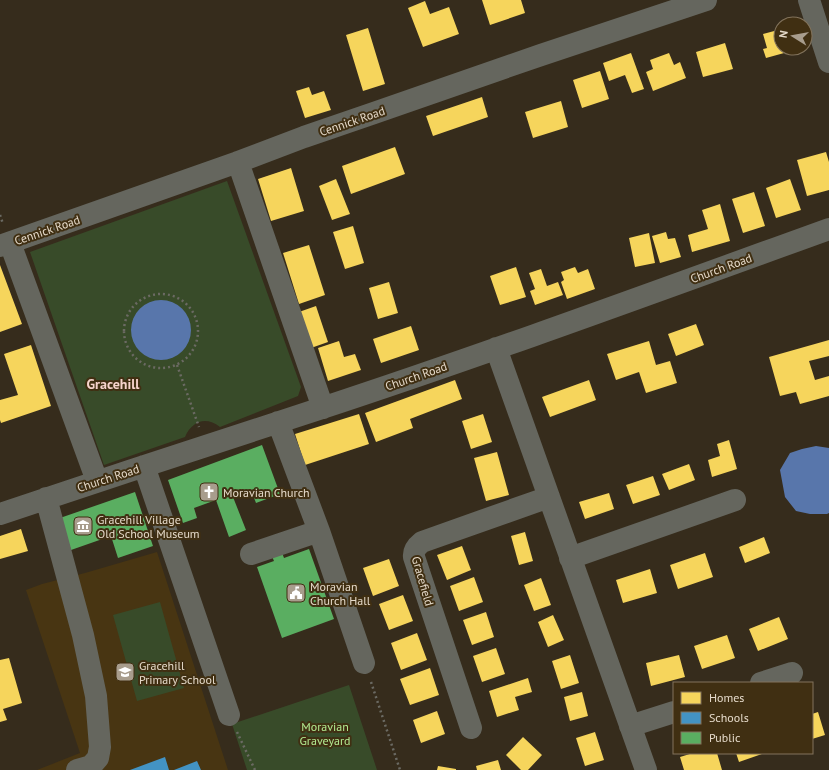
<svg xmlns="http://www.w3.org/2000/svg" width="829" height="770" font-family="'PT Sans',sans-serif">
<style>
.built{fill:#483512}
.green{fill:#384b29}
.water{fill:#5876ab}
.homes{fill:#f6d55c}
.schools{fill:#4393c3}
.public{fill:#5aae61}
.lines{fill:none;stroke-linecap:round;stroke-linejoin:round}
.path{stroke:#6b6a63;stroke-width:2.5;stroke-dasharray:2 3;stroke-linecap:butt}
.minor{stroke:#65665e;stroke-width:22}
.labels{text-anchor:middle;dominant-baseline:central;stroke-width:4;stroke-linejoin:round;paint-order:stroke}
.street-label{font-size:12px;fill:#e5daca;stroke:#402f12}
.poi-label{font-size:12px;fill:#e5daca;stroke:#402f12;text-anchor:start}
.park-label{font-size:12px;fill:#b3ec93;stroke:#402f12}
.quarter-label{font-size:14px;font-weight:bold;fill:#f7d4cd;stroke:#402f12}
</style>
<rect width="100%" height="100%" fill="#362c1c"/>
<!-- built -->
<path class="built" d="M157 552 228 770H37L80 753 26 590 42 584 85 573Z"/>
<!-- green -->
<path class="green" d="M227 181 301 387 298 396 220 427C206 416 192 421 185 437L104 465 30 252Z
M160 602 184 688 137 701 113 615Z
M349 685 377 770H247L232 724Z"/>
<!-- water -->
<path class="water" d="M131 330a30 30 0 1 1 60 0a30 30 0 1 1-60 0Z
M816 446 829 448V513L827 514H810L796 511 785 497 780 470 790 453 802 449Z"/>
<!-- homes -->
<path class="homes" d="M482 0H521L525 13 490 25Z
M425 1 430 14 449 7 459 34 423 47 408 8Z
M368 28 385 84 363 91 346 35Z
M778 30 781 38V48H795V50L766 58 763 49 767 48 763 34Z
M725 43 733 69 703 77 696 52Z
M631 53 644 89 632 93 625 75 609 81 603 63Z
M669 53 674 65 680 62 686 78 653 91 646 72 653 69 650 60Z
M600 71 609 99 582 108 573 80Z
M309 87 312 95 324 91 331 110 305 118 296 91Z
M482 97 488 117 433 136 426 116Z
M561 101 568 127 533 138 525 112Z
M395 147 405 174 351 194 342 166Z
M826 152 829 162V190L807 196 797 160Z
M291 168 304 211 271 221 258 179Z
M336 179 350 214 332 220 319 186Z
M790 179 801 210 776 218 766 188Z
M754 192 765 226 743 233 732 199Z
M720 204 730 241 692 252 688 235 708 229 702 210Z
M353 226 364 263 345 269 333 232Z
M666 232 668 239 675 238 681 257 660 263 652 236Z
M649 233 655 263 635 267 629 238Z
M309 245 325 295 299 304 283 253Z
M0 265 22 324 0 332Z
M516 267 526 297 500 305 490 276Z
M575 267 578 273 588 269 595 289 567 299 561 282 564 280 561 272Z
M541 269 547 286 558 282 563 295 535 305 530 291 535 289 529 273Z
M389 282 398 313 378 319 369 288Z
M316 306 328 342 311 348 299 312Z
M696 324 704 345 676 356 668 334Z
M411 326 419 350 381 363 373 339Z
M829 340V356L809 361 815 380 829 376V396L800 404 796 392 780 396 769 357Z
M339 341 344 357 355 354 361 370 328 381 318 348Z
M649 341 656 365 670 361 677 383 646 393 639 372 616 380 607 354Z
M31 345 51 406 1 423 0 420V400L18 395 4 354Z
M455 380 462 399 410 419 413 428 376 442 365 413Z
M589 380 596 400 550 417 542 397Z
M359 414 369 444 305 465 295 434Z
M483 414 492 442 471 449 462 421Z
M729 440 737 469 712 477 708 460 720 456 717 444Z
M497 452 509 495 486 501 474 458Z
M689 464 695 480 669 490 662 474Z
M653 476 660 495 633 504 626 485Z
M609 493 614 509 585 519 579 502Z
M21 529 28 551 0 559V536Z
M525 532 533 561 519 565 511 536Z
M764 537 770 553 745 563 739 547Z
M462 546 471 570 447 580 437 555Z
M705 553 713 577 678 589 670 565Z
M389 559 399 586 373 596 363 568Z
M650 569 657 593 623 603 616 580Z
M474 577 483 602 459 611 450 586Z
M541 578 551 605 534 611 524 585Z
M403 595 413 621 389 630 379 604Z
M486 612 494 637 472 645 463 620Z
M553 615 564 640 548 647 538 622Z
M779 617 788 639 758 651 749 629Z
M417 633 427 660 401 670 391 643Z
M727 635 735 658 702 669 694 646Z
M496 648 505 674 482 682 473 656Z
M570 655 579 683 561 689 552 661Z
M679 655 685 677 651 686 646 663Z
M9 658 22 703 3 709 7 720 0 722V660Z
M430 668 439 695 410 705 400 679Z
M528 678 532 692 515 697 519 710 497 717 489 691Z
M582 692 588 716 570 721 564 697Z
M437 711 445 734 421 743 413 720Z
M818 712 825 735 812 739V714Z
M595 732 604 760 585 766 576 738Z
M523 737 542 755 528 770H521L506 755Z
M693 753H717L722 770H684L680 757Z
M736 753H765L739 762Z
M498 760 501 770H477L476 766Z
M438 766 456 769V770H437Z"/>
<!-- schools -->
<path class="schools" d="M165 757 169 770H130Z
M197 761 201 770H174Z"/>
<!-- public -->
<path class="public" d="M262 445 280 494 256 503 251 490 233 497 246 530 229 537 216 500 194 508 197 518 183 523 168 480Z
M135 492 153 546 118 558 111 536 71 550 60 518Z
M309 549 334 619 282 638 257 567 274 561 271 554 281 550 284 558Z"/>
<g class="lines">
<!-- path -->
<path class="path" d="M0 215 3 224
M124 331a37 37 0 1 1 74 0a37 37 0 1 1-74 0Z
M177 365 199 427
M371 682 400 770
M237 732 255 770"/>
<!-- minor -->
<path class="minor" d="M809 0 829 62
M238 162 323 408
M10 243 97 481
M0 246 238 162 304 137 374 113 541 55 706 0
M496 348 646 770
M278 422 319 531 364 663
M144 466 229 715
M46 498 83 635 96 696 100 747 98 758 91 766 77 770
M0 514C107 478 215 443 322 408 492 352 660 290 829 229
M251 554 319 531
M570 558 735 500
M761 683 792 673
M630 726 674 712
M471 728 414 557C413 550 417 546 422 542L549 497"/>
</g>
<!-- icons -->
<defs>
<symbol id="church-square" viewBox="-11 -11 22 22"><rect x="-9" y="-9" width="18" height="18" rx="4" fill="#a89d8d" stroke="#402f12"/><path d="M-1.2-6h2.4v3.5h3.3v2.4h-3.3V6h-2.4V-.1h-3.3v-2.4h3.3Z" fill="#fff"/></symbol>
<symbol id="museum-square" viewBox="-11 -11 22 22"><rect x="-9" y="-9" width="18" height="18" rx="4" fill="#a89d8d" stroke="#402f12"/><path d="M0-6L6-3V-2H-6V-3ZM-5-1h2V3h-2ZM-1-1h2V3h-2ZM3-1h2V3H3ZM-6 4H6V6H-6Z" fill="#fff"/></symbol>
<symbol id="civic-square" viewBox="-11 -11 22 22"><rect x="-9" y="-9" width="18" height="18" rx="4" fill="#a89d8d" stroke="#402f12"/><path d="M-.6-6.5H3V-4.5H.6V-3L4-1V1h2V6H-6V1h2V-1L-.6-3ZM-1.2 2.5V6h2.4V2.5Z" fill="#fff"/></symbol>
<symbol id="school-square" viewBox="-11 -11 22 22"><rect x="-9" y="-9" width="18" height="18" rx="4" fill="#a89d8d" stroke="#402f12"/><path d="M0-5L7-2L0 1L-7-2ZM-4 1L0 2.5L4 1V4Q0 6-4 4Z" fill="#fff"/></symbol>
</defs>
<g fill-rule="evenodd">
<use href="#church-square" x="198" y="481" width="22" height="22"/>
<use href="#museum-square" x="72" y="515" width="22" height="22"/>
<use href="#civic-square" x="285" y="582" width="22" height="22"/>
<use href="#school-square" x="114" y="661" width="22" height="22"/>
</g>
<g class="labels">
<!-- street labels -->
<g class="street-label">
<text transform="translate(352 121) rotate(-19)">Cennick Road</text>
<text transform="translate(47 230) rotate(-19)">Cennick Road</text>
<text transform="translate(721 268) rotate(-20)">Church Road</text>
<text transform="translate(416 376) rotate(-19)">Church Road</text>
<text transform="translate(108 478) rotate(-18)">Church Road</text>
<text transform="translate(423 581) rotate(74)">Gracefield</text>
</g>
<!-- poi labels -->
<g class="poi-label">
<text x="223" y="492">Moravian Church</text>
<text x="97" y="519">Gracehill Village<tspan x="97" dy="14">Old School Museum</tspan></text>
<text x="310" y="586">Moravian<tspan x="310" dy="14">Church Hall</tspan></text>
<text x="139" y="665">Gracehill<tspan x="139" dy="14">Primary School</tspan></text>
</g>
<!-- park labels -->
<g class="park-label">
<text x="325" y="726">Moravian<tspan x="325" dy="14">Graveyard</tspan></text>
</g>
<!-- quarter labels -->
<g class="quarter-label">
<text x="113" y="384">Gracehill</text>
</g>
</g>
<!-- legend -->
<rect x="673" y="682" width="140" height="72" fill="#402f12" stroke="#82735c"/>
<rect x="681" y="692" width="20" height="12" fill="#f6d55c" stroke="#82735c"/>
<text x="709" y="702" font-size="12" fill="#e5daca">Homes</text>
<rect x="681" y="712" width="20" height="12" fill="#4393c3" stroke="#82735c"/>
<text x="709" y="722" font-size="12" fill="#e5daca">Schools</text>
<rect x="681" y="732" width="20" height="12" fill="#5aae61" stroke="#82735c"/>
<text x="709" y="742" font-size="12" fill="#e5daca">Public</text>
<!-- north arrow -->
<g transform="translate(793 36) rotate(281)"><circle r="19" fill="#402f12" stroke="#82735c"/>
<path d="M0-3L7 15L0 10L-7 15Z" fill="#a89d8d"/>
<text y="-6" font-size="11" font-weight="bold" text-anchor="middle" fill="#e5daca">N</text>
</g>
</svg>
